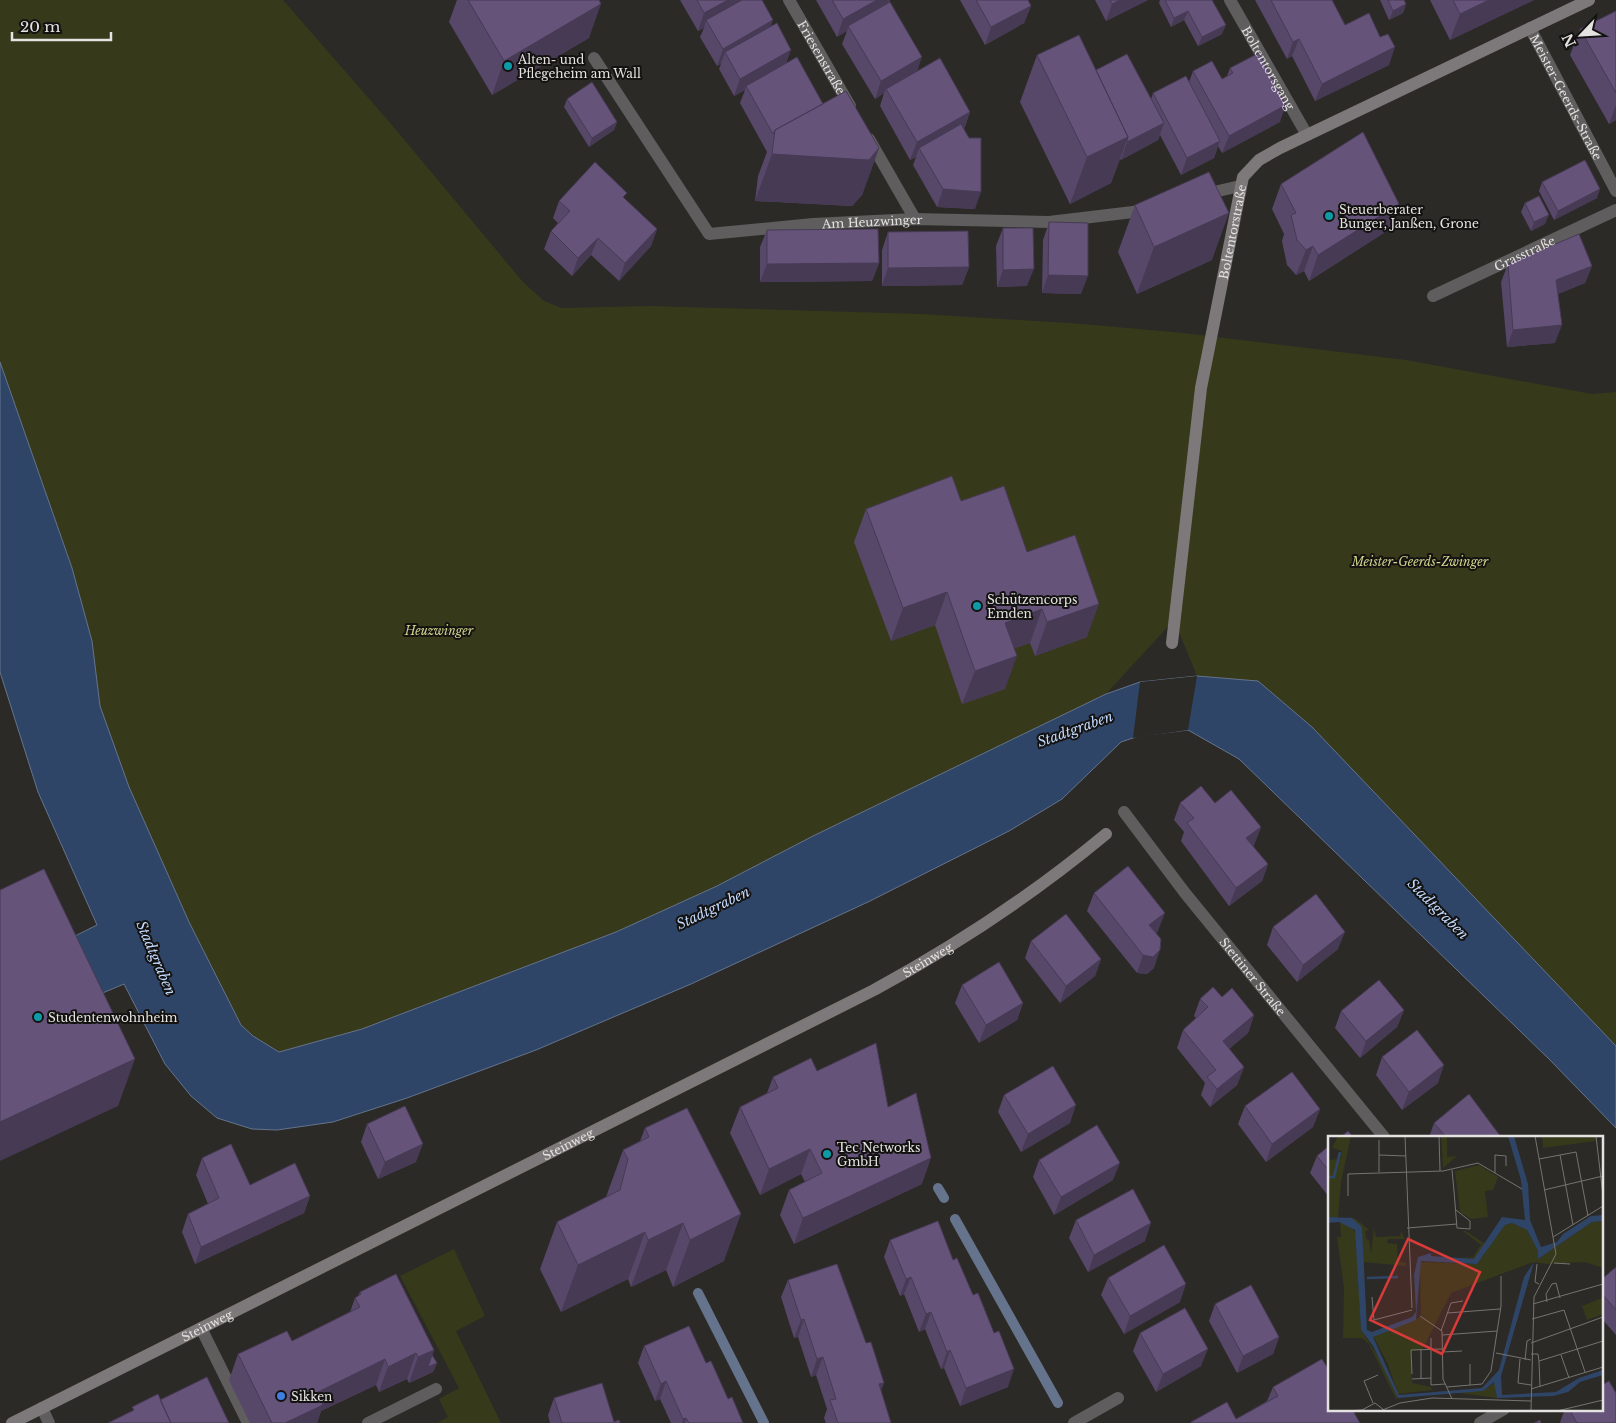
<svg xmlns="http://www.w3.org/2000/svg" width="1616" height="1423" font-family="'Libre Baskerville',serif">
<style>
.green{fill:#37391b}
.water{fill:#2f4567;stroke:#65748c}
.pier{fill:#2b2a26}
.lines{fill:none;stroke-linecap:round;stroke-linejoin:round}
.stream{stroke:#65748c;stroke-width:10}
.lane{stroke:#5f5d5d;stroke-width:12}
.street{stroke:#5f5d5d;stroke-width:12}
.secondary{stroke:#7d797a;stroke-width:12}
.wall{fill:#574769}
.shaded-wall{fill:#473a55}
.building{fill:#65537a;stroke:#473a55}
.culture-dot{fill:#0f9aa8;stroke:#131211;stroke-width:2}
.shop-dot{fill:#3f7fe0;stroke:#131211;stroke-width:2}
.labels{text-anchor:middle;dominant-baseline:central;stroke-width:4;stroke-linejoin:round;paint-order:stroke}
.street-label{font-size:12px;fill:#e4e3e1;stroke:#131211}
.poi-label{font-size:12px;fill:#e4e3e1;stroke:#131211;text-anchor:start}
.park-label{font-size:12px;font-style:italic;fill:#cfd48a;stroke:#131211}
.water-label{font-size:14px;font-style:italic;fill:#c2daff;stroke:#131211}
.inset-river{fill:none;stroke:#2f4567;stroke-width:2.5}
.inset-road{fill:none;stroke:#757471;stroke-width:1}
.view{fill:#d73b3a;fill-opacity:0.15;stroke:#d73b3a;stroke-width:2.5}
.inset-edge{fill:none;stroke:#e4e3e1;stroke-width:2.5}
</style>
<rect width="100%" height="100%" fill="#2b2a26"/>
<!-- green -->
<path class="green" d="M0 0H283L392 125 523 282 544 301 562 308 650 306 921 314 1083 324 1183 333 1406 360 1592 394 1616 392V1046L1312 727 1258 681 1197 676 1174 620 1106 694 813 836 717 886 616 932 362 1029 279 1052 253 1036 241 1025 189 922 128 787 100 706 92 641 72 568 0 362Z
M454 1249 485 1316 456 1331 501 1423H437L448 1417 439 1399 459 1388 400 1276Z"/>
<!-- water -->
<path class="water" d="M0 362 72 568 92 641 100 706 129 787 189 922 241 1025 253 1036 279 1052 362 1029 616 932 717 886 813 836 1106 694 1140 682 1197 676 1258 681 1312 727 1616 1046V1128L1549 1059 1239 759 1188 730 1139 736 1121 742 1062 799 1009 831 868 902 691 984 536 1050 407 1098 333 1122 277 1130 252 1129 217 1118 191 1096 165 1064 124 984 81 1002 55 946 97 925 38 792 0 672Z"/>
<!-- pier -->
<path class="pier" d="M1197 676 1188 730 1133 738 1140 682Z"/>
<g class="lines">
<!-- stream -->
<path class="stream" d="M938 1188 944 1198
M955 1219 1058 1403
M698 1293 764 1423"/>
<!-- lane -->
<path class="lane" d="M201 1328 248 1423
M42 1408 49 1423
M368 1423 436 1389
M1074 1423 1118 1398"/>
<!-- street -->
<g class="street">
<path id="s1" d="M789 0 850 106"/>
<path id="s2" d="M1230 0 1307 135"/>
<path id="s3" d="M1530 28 1616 191"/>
<path id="s4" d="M594 58 709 234 813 224 915 219 1049 222 1133 212 1148 208"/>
<path d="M869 139 915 219"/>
<path d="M1201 195 1240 186"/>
<path id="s5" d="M1433 296 1616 210"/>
<path id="s6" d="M1124 812 1185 893 1384 1137"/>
<path d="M1480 1423 1504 1409"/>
</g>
<!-- secondary -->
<g class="secondary">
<path id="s7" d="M1172 643 1201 388 1243 177 1259 160 1280 148 1589 0"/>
<path id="s8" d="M12 1423 874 990C955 946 1035 893 1106 834"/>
</g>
</g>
<!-- wall -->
<path class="wall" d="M457 0H599L589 38 492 95 449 22Z
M680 0H762L771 26 787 63 823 104 879 148 862 195 852 206 755 201 758 176 767 152 740 103 745 90 734 96 719 69 721 64 717 66 700 37 704 28 698 31Z
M816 0H890V2L917 71 970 112 964 129 975 209 937 207 913 165 916 157 910 160 880 106 884 93 875 99 842 44 847 31 837 37Z
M960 0H1028L1031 6 1024 23 985 45Z
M1095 0H1148L1106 21Z
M1160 0H1212L1222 34 1198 46 1184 20 1171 27 1159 3Z
M1255 0H1332L1345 25 1389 65 1315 101 1292 56 1287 59Z
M1380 0H1404L1406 4 1403 13 1389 20Z
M1430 0H1534L1450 40Z
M1616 11V120L1609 124 1570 55 1580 29Z
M1037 55 1096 70 1151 99 1153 93 1189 82 1193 71 1222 79 1227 76 1230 68 1280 122 1222 153 1218 146 1214 158 1181 175 1160 135 1158 140 1121 160 1120 159 1111 183 1070 204 1020 102Z
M567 99 617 122 614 130 589 147 564 107Z
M1542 182 1597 198 1554 220 1539 191Z
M1281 184 1390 229 1309 281 1304 271 1296 275 1287 265 1282 241 1284 234 1272 209Z
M625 199 657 229 651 246 619 281 591 255 572 276 544 249 551 231 558 223 553 218 559 201Z
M1525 203 1545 224 1531 231 1521 212Z
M1135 205 1212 260 1137 294 1118 252Z
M1049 222 1081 294 1042 293 1043 240Z
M1003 228 1027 286 997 287 996 246Z
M767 230 879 263 872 281 760 282V247Z
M888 232 969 267 962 285 882 286V250Z
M1508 264 1592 266 1585 283 1558 294 1555 343 1507 347 1501 282Z
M961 501 1027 552 1087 637 1035 656 1030 643 1014 648 1005 689 962 704 935 625 891 641 854 542 866 509Z
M1180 803H1215L1261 827 1254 845 1253 846 1268 864 1262 881 1229 906 1181 841 1184 832 1174 820Z
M1094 893 1158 931 1156 933 1154 968 1147 974 1137 973 1087 911Z
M1273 927 1338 949 1297 982 1267 945Z
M1031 941 1101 959 1095 976 1060 1003 1025 958Z
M962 985 1023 1003 1017 1020 979 1043 955 1003Z
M1222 997 1254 1015 1248 1033 1229 1049 1244 1067 1237 1085 1210 1107 1201 1095 1205 1083 1177 1048 1183 1030 1196 1018 1194 1016 1200 999Z
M1404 1010 1397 1027 1360 1058 1335 1028 1341 1011Z
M1382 1057 1438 1083 1402 1110 1376 1075Z
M817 1071 888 1107 922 1184 794 1244 780 1215 789 1190 805 1182 801 1174 760 1195 730 1133 740 1107 767 1093 773 1077Z
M1004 1095 1070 1123 1021 1152 998 1112Z
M1245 1106 1320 1109 1313 1127 1266 1162 1238 1124Z
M1434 1123 1501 1137H1429Z
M367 1124 416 1162 378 1179 361 1142Z
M645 1128 724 1261 673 1287 666 1270 631 1287 628 1279 561 1312 540 1269 557 1222 606 1197 623 1150 640 1141Z
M1330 1145V1198L1310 1173 1317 1156Z
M202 1158 250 1185 310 1196 304 1213 195 1264 182 1232 188 1214 208 1204 196 1175Z
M1039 1160 1113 1180 1054 1215 1033 1177Z
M1076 1220 1145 1241 1088 1272 1069 1238Z
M890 1240 953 1260 1008 1387 960 1406 944 1368 941 1369 925 1329 919 1332 904 1294 900 1296 884 1257Z
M1616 1267V1335L1602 1319V1279Z
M1108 1278 1180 1302 1124 1334 1101 1295Z
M788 1280 881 1391 891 1423H826L824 1418 827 1409 816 1375 811 1377 798 1337 794 1338 781 1297Z
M360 1292 434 1350 432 1355 437 1363 433 1372 409 1383 407 1379 379 1392 376 1385 321 1411 317 1423H250L229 1380 238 1354 292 1341 350 1312 355 1298 358 1296Z
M1215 1304 1279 1337 1273 1354 1237 1373 1209 1321Z
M1140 1333 1201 1366 1156 1392 1133 1351Z
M644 1346 706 1363 743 1423H671L660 1399 655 1401 638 1363Z
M1273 1387 1360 1423H1191V1422L1236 1419 1267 1401Z
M1614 1390 1616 1423H1561L1560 1422 1565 1409H1602Z
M554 1398 614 1422 620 1423H550L548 1415Z"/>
<!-- shaded-wall -->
<path class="shaded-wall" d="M728 0H747L706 20 704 28 698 31 704 13Z
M877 0H890L888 8 848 26 847 31 837 37 843 19Z
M1120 0H1148L1106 21 1112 4Z
M1489 0H1534L1450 40 1460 14Z
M601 4 589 38 492 95 504 61Z
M1406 4 1403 13 1389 20 1393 11Z
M1031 6 1024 23 985 45 991 27Z
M1188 11 1184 20 1171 27 1174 18Z
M773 20 767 38 725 52 721 64 717 66 723 49Z
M1226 25 1222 34 1198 46 1202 37Z
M1299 39 1292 56 1287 59 1293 42Z
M1395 47 1389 65 1315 101 1322 84Z
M791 50 785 67 746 86 745 90 734 96 740 79Z
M922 57 916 75 886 89 884 93 875 99 881 81Z
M1286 105 1280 122 1222 153 1229 136Z
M1616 105V120L1609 124Z
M970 112 964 130 919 148 916 157 910 160 917 142Z
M617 122 614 130 589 147 592 138Z
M1164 123 1158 140 1121 160 1127 142Z
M1128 137 1111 183 1070 204 1087 157Z
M1220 141 1214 158 1181 175 1187 158Z
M879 148 862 195 852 206 755 201 772 154Z
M943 189 981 192 975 209 937 207Z
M1600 189 1597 198 1554 220 1558 211Z
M1399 204 1390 229 1309 281 1318 255Z
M1229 213 1212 260 1137 294 1154 247Z
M1549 215 1545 224 1531 231 1534 222Z
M657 229 651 246 619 281 625 263Z
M598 238 591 255 572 276 578 258Z
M1313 246 1304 271 1296 275 1306 250Z
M879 263 872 281 760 282 767 264Z
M1592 266 1585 283 1550 297 1556 280Z
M969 267 962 285 882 286 888 268Z
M1034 269 1027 286 997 287 1003 270Z
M1048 275 1088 276 1081 294 1042 293Z
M1562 325 1555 343 1507 347 1513 330Z
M947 592 935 625 891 641 903 608Z
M1099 604 1087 637 1035 656 1047 622Z
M1042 609 1030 643 993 656 1005 623Z
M1017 656 1005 689 962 704 975 671Z
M1261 827 1254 845 1240 856 1246 838Z
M1268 864 1262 881 1229 906 1236 888Z
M1165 913 1158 931 1142 943 1149 925Z
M1345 932 1338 949 1297 982 1303 965Z
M1160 950 1154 968 1147 974 1137 973 1143 955Z
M1101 959 1095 976 1060 1003 1066 986Z
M1023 1003 1017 1020 979 1043 986 1025Z
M1404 1010 1397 1027 1360 1058 1366 1041Z
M1254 1015 1248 1033 1216 1059 1223 1041Z
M135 1059 118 1106 0 1161V1122Z
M1444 1065 1438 1083 1402 1110 1409 1092Z
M1244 1067 1237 1085 1210 1107 1217 1089Z
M1076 1105 1070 1123 1021 1152 1028 1134Z
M1320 1109 1313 1127 1266 1162 1272 1144Z
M423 1144 416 1162 378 1179 385 1162Z
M810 1149 801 1174 760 1195 769 1169Z
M931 1158 922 1184 794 1244 803 1218Z
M1120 1163 1113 1180 1054 1215 1061 1197Z
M310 1196 304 1213 195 1264 201 1247Z
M741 1214 724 1261 673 1287 690 1240Z
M683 1223 666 1270 631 1287 648 1240Z
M1151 1223 1145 1241 1088 1272 1094 1255Z
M645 1232 628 1279 561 1312 578 1265Z
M911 1277 904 1294 900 1296 906 1279Z
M1186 1284 1180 1302 1124 1334 1130 1316Z
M931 1312 925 1329 919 1332 926 1314Z
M804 1319 798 1337 794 1338 801 1320Z
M1279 1337 1273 1354 1237 1373 1243 1356Z
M1208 1349 1201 1366 1156 1392 1163 1374Z
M434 1350 428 1367 437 1363 433 1372 409 1383 418 1357Z
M950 1350 944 1368 941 1369 947 1352Z
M416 1353 407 1379 379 1392 388 1367Z
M823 1357 816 1375 811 1377 817 1359Z
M385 1359 376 1385 321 1411 317 1423H285L318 1392Z
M1014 1369 1008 1387 960 1406 966 1388Z
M666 1381 660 1399 655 1401 661 1384Z
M884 1383 878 1400 879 1384Z
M686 1418 685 1423H682L683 1419Z"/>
<!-- building -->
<path class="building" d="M468 0H599L601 4 504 61Z
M697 0H728L704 13Z
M742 0H762L773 20 723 49 706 20Z
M832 0H877L843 19Z
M976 0H1028L1031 6 991 27Z
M1110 0H1120L1112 4Z
M1165 0H1212L1226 25 1202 37 1188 11 1174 18Z
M1271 0H1332L1345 25 1369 13 1380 37 1388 34 1395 47 1322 84 1299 39 1293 42Z
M1388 0H1404L1406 4 1393 11Z
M1453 0H1489L1460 14Z
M890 2 922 57 881 81 848 26Z
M1616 11V93L1580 29Z
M777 23 791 50 740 79 725 52Z
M1079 35 1128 137 1087 157 1037 55Z
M1259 53 1286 105 1229 136 1193 71 1212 61 1222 79 1233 73 1230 68Z
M1127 54 1164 123 1127 142V141L1128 137 1096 70Z
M797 57 823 104 775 130 773 134 746 86Z
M940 58 970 112 917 142 886 89Z
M1186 76 1220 141 1187 158 1153 93Z
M592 82 617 122 592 138 567 99Z
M846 91 879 148 869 160 772 154 775 130Z
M961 124 969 138H981V192L943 189 919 148Z
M1363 132 1399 204 1318 255 1313 246 1306 250 1297 240 1291 215 1296 213 1281 184Z
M1585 160 1600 189 1558 211 1542 182Z
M595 162 627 193 623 197 657 229 625 263 598 238 578 258 551 231 570 211 559 201Z
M1209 172 1229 213 1154 247 1135 205Z
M1539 196 1549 215 1534 222 1525 203Z
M1049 222 1088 223V276L1048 275Z
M1003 228H1033L1034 269 1003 270Z
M878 229 879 263 767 264V230Z
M968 231 969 267 888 268V232Z
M1579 234 1592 266 1556 280 1562 325 1513 330 1508 264Z
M952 476 961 501 1004 486 1027 552 1075 535 1099 604 1047 622 1042 609 1005 623 1017 656 975 671 947 592 903 608 866 509Z
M1201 786 1215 803 1231 790 1261 827 1246 838 1268 864 1236 888 1187 823 1194 818 1180 803Z
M1128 866 1165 913 1149 925 1161 939 1160 950 1153 957 1143 955 1094 893Z
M44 869 135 1059 0 1122V890Z
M1316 894 1345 932 1303 965 1273 927Z
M1066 914 1101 959 1066 986 1031 941Z
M999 962 1023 1003 986 1025 962 985Z
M1379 980 1404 1010 1366 1041 1341 1011Z
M1213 987 1222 997 1232 988 1254 1015 1223 1041 1244 1067 1217 1089 1207 1077 1216 1070 1183 1030 1208 1007 1200 999Z
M1417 1030 1444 1065 1409 1092 1382 1057Z
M876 1043 888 1107 916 1093 931 1158 803 1218 789 1190 822 1173 810 1149 769 1169 740 1107 778 1088 773 1077 811 1058 817 1071Z
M1053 1066 1076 1105 1028 1134 1004 1095Z
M1292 1072 1320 1109 1272 1144 1245 1106Z
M1469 1094 1501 1137H1446L1434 1123Z
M405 1106 423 1144 385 1162 367 1124Z
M687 1108 741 1214 690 1240 683 1223 648 1240 645 1232 578 1265 557 1222 620 1190 628 1159 623 1150 649 1137 645 1128Z
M1097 1125 1120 1163 1061 1197 1039 1160Z
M1348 1131 1353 1137H1341Z
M231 1144 250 1185 295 1163 310 1196 201 1247 188 1214 219 1198 202 1158Z
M1330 1145V1172L1317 1156Z
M1133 1189 1151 1223 1094 1255 1076 1220Z
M938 1221 953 1260 957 1258 973 1295 978 1293 994 1333 999 1331 1014 1369 966 1388 950 1350 947 1352 931 1312 926 1314 911 1277 906 1279 890 1240Z
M1164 1245 1186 1284 1130 1316 1108 1278Z
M837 1264 866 1343 871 1342 884 1383 879 1384 891 1423H838L830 1400 836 1399 823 1357 817 1359 804 1319 801 1320 788 1280Z
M1616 1267V1310L1602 1294V1279Z
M396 1274 434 1350 418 1357 416 1353 388 1367 385 1359 318 1392 323 1405 285 1423H272L238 1354 287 1331 292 1341 360 1307 355 1298 361 1294 360 1292Z
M1251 1285 1279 1337 1243 1356 1215 1304Z
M1185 1308 1208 1349 1163 1374 1140 1333Z
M689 1326 706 1363 711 1361 728 1399 732 1397 743 1423H689L686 1418 683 1419 666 1381 661 1384 644 1346Z
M432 1355 437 1363 428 1367Z
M1322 1359 1330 1372V1409H1352L1360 1423H1191V1422L1227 1402 1236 1419 1278 1396 1273 1387Z
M207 1377 229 1423H171L160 1400Z
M1609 1381 1616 1393V1423H1577L1569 1409H1602V1385Z
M602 1383 614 1422 619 1420 620 1423H562L554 1398Z
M158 1394 171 1423H108L134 1410 132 1407Z
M1540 1420 1541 1423H1534Z"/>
<!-- markers -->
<g class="culture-dot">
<circle cx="508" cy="66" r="5"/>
<circle cx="1329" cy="216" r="5"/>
<circle cx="977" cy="606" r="5"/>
<circle cx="38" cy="1017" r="5"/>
<circle cx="827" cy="1154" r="5"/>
</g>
<circle class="shop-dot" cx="281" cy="1396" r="5"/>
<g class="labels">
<!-- street labels -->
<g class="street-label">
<text stroke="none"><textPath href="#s1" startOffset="66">Friesenstraße</textPath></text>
<text stroke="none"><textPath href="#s2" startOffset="78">Boltentorsgang</textPath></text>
<text stroke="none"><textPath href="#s3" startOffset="78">Meister-Geerds-Straße</textPath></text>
<text stroke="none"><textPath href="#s4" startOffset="374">Am Heuzwinger</textPath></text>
<text stroke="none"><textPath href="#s7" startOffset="416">Boltentorstraße</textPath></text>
<text stroke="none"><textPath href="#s5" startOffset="101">Grasstraße</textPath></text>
<text stroke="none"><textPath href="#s8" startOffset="1026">Steinweg</textPath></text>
<text stroke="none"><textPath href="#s6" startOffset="209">Stettiner Straße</textPath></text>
<text stroke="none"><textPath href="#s8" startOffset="622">Steinweg</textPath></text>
<text stroke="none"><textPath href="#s8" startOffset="218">Steinweg</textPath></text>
</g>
<!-- poi labels -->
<g class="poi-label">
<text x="518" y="59">Alten- und<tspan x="518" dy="14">Pflegeheim am Wall</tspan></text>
<text x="1339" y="209">Steuerberater<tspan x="1339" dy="14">Bunger, Janßen, Grone</tspan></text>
<text x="987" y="599">Schützencorps<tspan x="987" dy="14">Emden</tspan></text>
<text x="48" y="1017">Studentenwohnheim</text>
<text x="837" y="1147">Tec Networks<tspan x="837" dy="14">GmbH</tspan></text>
<text x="291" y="1396">Sikken</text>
</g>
<!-- park labels -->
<g class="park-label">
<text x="1420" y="561">Meister-Geerds-Zwinger</text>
<text x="439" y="630">Heuzwinger</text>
</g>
<!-- water labels -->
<g class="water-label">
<text transform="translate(1075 729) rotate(-20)">Stadtgraben</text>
<text transform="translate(713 908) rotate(-26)">Stadtgraben</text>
<text transform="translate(1438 909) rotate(45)">Stadtgraben</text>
<text transform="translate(156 958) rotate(67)">Stadtgraben</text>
</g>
</g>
<!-- overview -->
<g transform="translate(1328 1136)">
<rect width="275" height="275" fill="#2b2a26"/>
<path d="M10 0H23L13 46 10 82 0 81V24L12 23 14 15 4 12ZM113 0H119V21L129 20 115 32ZM214 0H268V5L215 12ZM151 29 170 41 165 54 157 55 160 81 143 83 132 76 127 35ZM20 81 28 83 41 94 37 95 38 103 41 104 43 118 46 91 48 101 72 100 73 95 77 103H60L59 107 69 108 70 125 78 127V130L35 126 34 91ZM275 85V132L257 126 219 128 205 126 123 157 94 214 83 215 84 247 103 251 104 254 70 258 60 228 45 200 93 181 92 126 149 128 177 89 184 87 199 94 210 115V123L264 86ZM12 87 23 89 28 99 33 194 53 225 70 262 68 263 41 208 34 202H15L16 152 9 101H13ZM135 95H138L157 108 147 123 131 122 145 121 153 109ZM274 162 275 178 259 184 254 170ZM167 246 169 262 124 256 155 255Z" fill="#37391b"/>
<path d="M180 0H186L200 48 202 84 213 111 229 106 235 98 263 80 275 79V85L264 86 210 123V115L199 94 184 87 177 89 149 128 93 125 88 184 45 201 71 259 154 252 171 234 196 141 206 126 173 240 174 259 228 256 251 242 275 234V239L252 246 240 256 225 260 169 262 166 246 155 255 70 262 45 210 33 194 27 94 11 86 0 87V81L24 82 34 91 39 194 44 196 84 181 88 176 86 139 90 121 103 117V120L146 123 174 81 197 84 193 44Z" fill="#2f4567"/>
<path class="inset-river" d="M0 41H6L12 16M39 142 70 141"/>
<path class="inset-road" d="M77 0 84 172M111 0 112 35M268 0 275 60M51 19 78 20M232 19 245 89M211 23 248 16 260 80M124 34 126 55 129 92 142 93V85L128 74M51 36V4M167 37V19L178 20V30M216 54 275 40M20 60V38L115 35 150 27 194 53M79 92 129 88M225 101 275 70M226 127 242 128M209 128 207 146 211 148M44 161 46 184 84 174M219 166 218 158 224 148 228 147 232 162M205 168 275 148M119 177 172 173M92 180 114 195 115 243 124 263M204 183 236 174 257 236M113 195 123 167 135 165M114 199 169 195M103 202V249L117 248M203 207 275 181M93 214V243M114 216 134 215M168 217 203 224M203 218H210L211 225 275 205M233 219 241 242M192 223 190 247 203 249M197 224 199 205 203 203M211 225 212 251M142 228V249M84 238 83 214 114 213M84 243 103 242M36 245 45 267M36 245 50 239M119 251 154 248 163 235 173 170V140M203 253 275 231M17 275 34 274 47 267 56 274M52 275 72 267 104 262 203 265M203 275 206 161 228 118 207 0M229 275 275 264"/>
<path class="view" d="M80 103 152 136 114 218 42 184Z"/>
<rect width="275" height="275" class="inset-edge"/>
</g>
<!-- north arrow -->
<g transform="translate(1581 35) rotate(245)" stroke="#131211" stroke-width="4" paint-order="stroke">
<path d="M0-4L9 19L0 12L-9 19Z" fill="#e4e3e1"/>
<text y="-8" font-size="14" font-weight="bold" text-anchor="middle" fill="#e4e3e1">N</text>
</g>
<!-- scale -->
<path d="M12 32v8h99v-8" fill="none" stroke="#e4e3e1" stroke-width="2.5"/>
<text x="20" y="32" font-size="15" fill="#e4e3e1" stroke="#131211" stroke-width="4" paint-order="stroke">20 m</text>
</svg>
